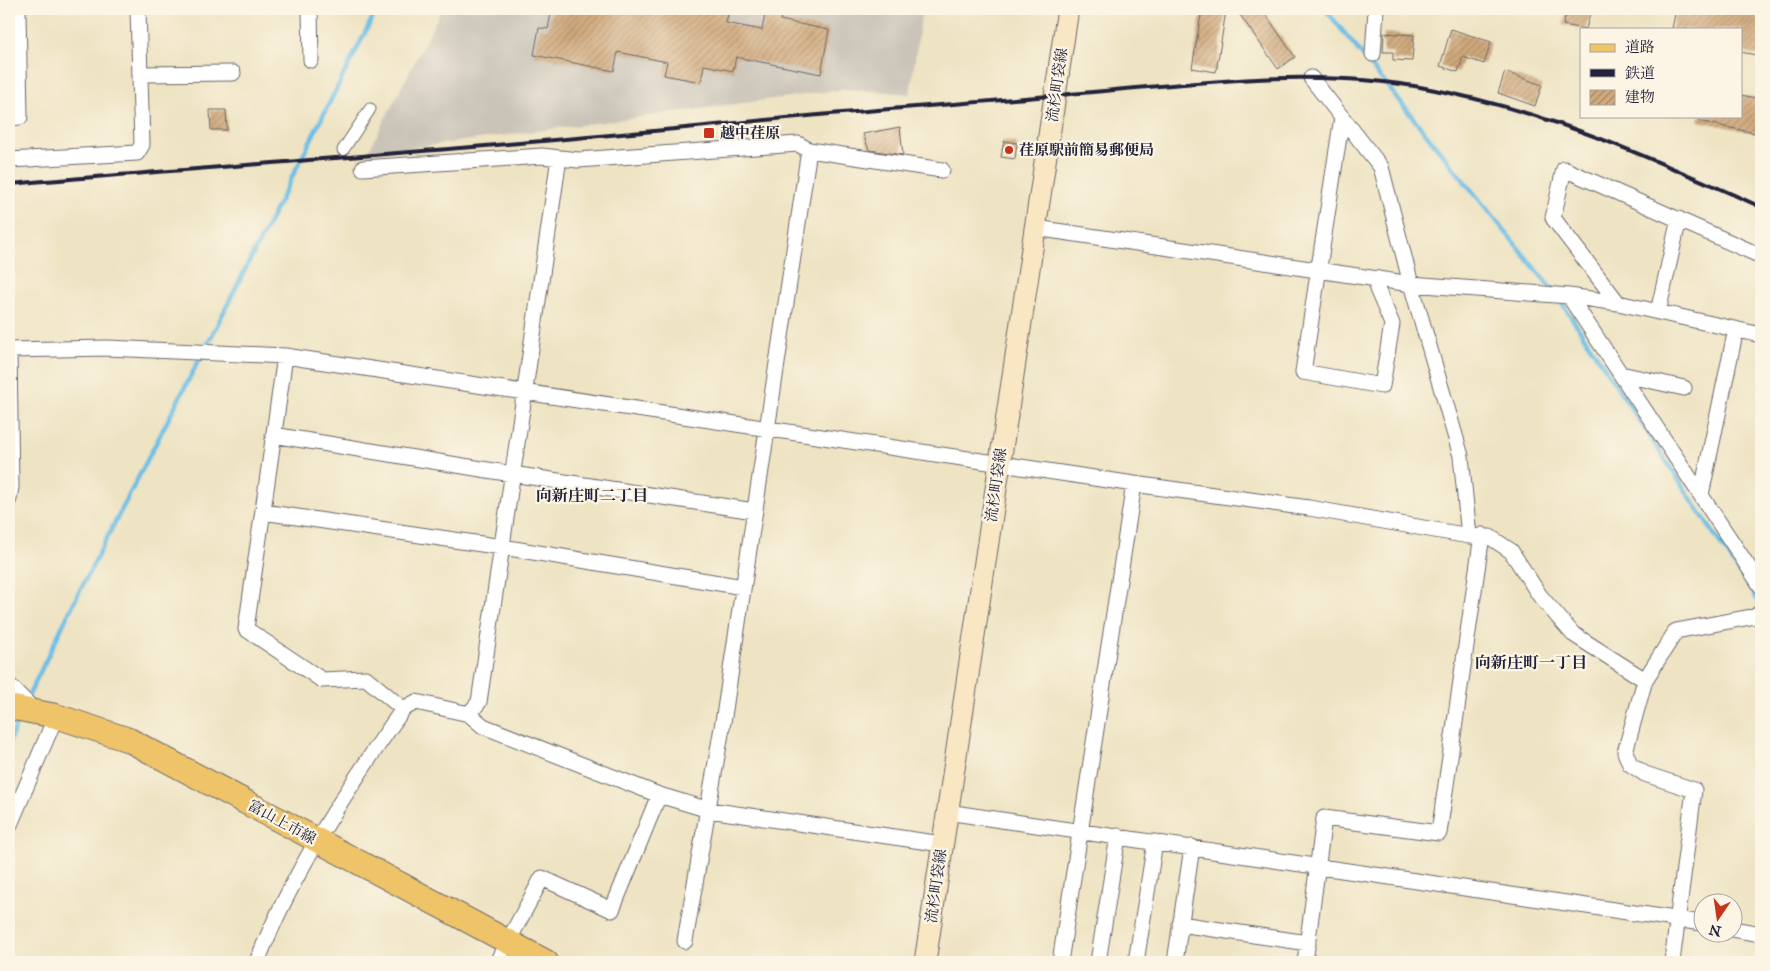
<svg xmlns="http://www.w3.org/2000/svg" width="1770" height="971" font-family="'IM FELL Great Primer','Noto Serif JP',serif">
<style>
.industrial{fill:#c9c3b8}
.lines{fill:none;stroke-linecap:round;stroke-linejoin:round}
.stream{stroke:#69bee6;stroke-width:4.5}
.building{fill:url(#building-hatch)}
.pedestrian-casing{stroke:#69666a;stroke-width:13}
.minor-casing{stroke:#69666a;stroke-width:17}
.secondary-casing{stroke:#69666a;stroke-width:23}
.primary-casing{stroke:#69666a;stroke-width:26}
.pedestrian{stroke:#fff;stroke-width:11}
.minor{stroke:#fff;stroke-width:15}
.secondary{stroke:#f9e7c3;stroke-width:21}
.primary{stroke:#efc469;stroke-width:24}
.rail{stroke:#22223b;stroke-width:4}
.poi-dot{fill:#c8321e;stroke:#fcf5e5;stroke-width:2}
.labels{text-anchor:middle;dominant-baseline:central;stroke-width:4.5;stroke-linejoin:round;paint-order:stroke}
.street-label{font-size:15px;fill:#22223b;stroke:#fcf5e5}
.poi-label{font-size:15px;font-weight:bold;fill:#22223b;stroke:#fcf5e5;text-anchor:start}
.neighbourhood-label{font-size:16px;font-weight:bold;fill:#22223b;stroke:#fcf5e5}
</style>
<defs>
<pattern id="building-hatch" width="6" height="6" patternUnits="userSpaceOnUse" patternTransform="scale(1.25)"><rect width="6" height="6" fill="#d0a97b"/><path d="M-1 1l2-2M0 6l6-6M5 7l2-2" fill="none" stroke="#a88966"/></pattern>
</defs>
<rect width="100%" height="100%" fill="#fcf5e5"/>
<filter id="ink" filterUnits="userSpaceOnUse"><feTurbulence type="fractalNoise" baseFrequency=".02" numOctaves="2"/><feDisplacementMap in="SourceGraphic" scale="10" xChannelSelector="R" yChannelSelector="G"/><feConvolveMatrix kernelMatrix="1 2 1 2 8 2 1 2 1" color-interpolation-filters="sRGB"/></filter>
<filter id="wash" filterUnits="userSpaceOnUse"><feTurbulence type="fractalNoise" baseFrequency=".0096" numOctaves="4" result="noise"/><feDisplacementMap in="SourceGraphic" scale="20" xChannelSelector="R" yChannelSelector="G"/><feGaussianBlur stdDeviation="1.12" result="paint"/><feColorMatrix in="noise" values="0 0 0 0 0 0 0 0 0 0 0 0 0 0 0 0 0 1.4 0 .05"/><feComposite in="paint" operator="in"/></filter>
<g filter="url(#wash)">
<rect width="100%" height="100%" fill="#eee3c2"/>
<!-- industrial -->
<path class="industrial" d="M442 9H922L910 94 847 89 367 154Z"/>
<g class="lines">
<!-- stream -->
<path class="stream" d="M1325 9 1554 292
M1560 300 1761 605
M205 349 377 9
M27 699 80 590 201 356
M9 743 19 717"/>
</g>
<g id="blocks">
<!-- building -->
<path class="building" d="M552 9H723L729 10 726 23 762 30 766 9H783L780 20 829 30 821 74 736 57 733 71 704 65 701 82 664 75 667 62 618 52 614 71 534 55 539 28 548 29Z
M1202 9 1226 11 1216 72 1192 68Z
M1236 9H1262L1295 57 1278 69Z
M1567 9H1591L1586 29 1563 25Z
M1676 9H1761V56L1741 52V29H1672Z
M1451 29 1491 42 1484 64 1463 57 1458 72 1440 66Z
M1384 33 1414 35 1412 61 1393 60V52H1383Z
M1505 72 1542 85 1535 106 1498 93Z
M1741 95 1761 99V123L1759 134 1698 121 1699 116H1741Z
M210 110H226L227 130H211Z
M900 127 903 155 869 150 863 134Z
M1004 141 1017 143 1015 159 1001 157Z"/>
</g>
</g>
<g filter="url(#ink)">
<use href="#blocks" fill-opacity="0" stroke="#69666a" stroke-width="1"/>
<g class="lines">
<defs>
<path id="pedestrian" d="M343 150 370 109"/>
<path id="minor" d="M310 9 311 60
M1373 54 1376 9
M140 74 233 73
M1311 78 1381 167 1411 284 1461 456 1469 536
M1342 117 1303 372 1382 386 1392 324 1377 289 1379 279
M9 118 20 117 18 9
M9 160 137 153 142 145 138 9
M363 168 542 156 578 160 798 144 809 150 942 170
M1036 228 1411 284 1569 296 1618 303 1761 335
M1569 296 1761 586
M1618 303 1553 218 1564 169 1761 256
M1658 312 1679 219
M9 350 108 348 285 356 1134 484 1309 508 1469 536 1490 537 1511 551 1540 596 1573 634 1645 680
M285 356 246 629 322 680 366 678 403 709
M1621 374 1684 388
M273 435 512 474 754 511
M1701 495 1736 329
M9 499 11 487 9 350
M263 512 502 547 743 587
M9 685 35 711
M469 714 479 702 559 158
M947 812 1702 923
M9 827 56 716
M1180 924 1308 943
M1732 929 1761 934
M685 941 724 716 809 150
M257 962C293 871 347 789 403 709L416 702 469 714 483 726 659 795 709 810 942 844
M497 962 542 878 612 910 659 795
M1060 962 1134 484
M1098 962 1118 836
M1136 962 1155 842
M1175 962 1192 847
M1305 962 1324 818 1439 833 1482 535
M1672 962 1694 790 1645 774 1630 764 1625 752 1645 680 1676 631 1756 616 1761 612"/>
<path id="secondary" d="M925 962C972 644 1019 326 1068 9"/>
<path id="primary" d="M9 707 56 716 129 740 546 962"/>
</defs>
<!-- pedestrian casing -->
<use href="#pedestrian" class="pedestrian-casing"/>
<!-- minor casing -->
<use href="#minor" class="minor-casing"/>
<!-- secondary casing -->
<use href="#secondary" class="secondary-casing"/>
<!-- primary casing -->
<use href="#primary" class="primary-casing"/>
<!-- pedestrian -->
<use href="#pedestrian" class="pedestrian"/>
<!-- minor -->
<use href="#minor" class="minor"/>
<!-- secondary -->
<use href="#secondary" class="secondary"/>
<!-- primary -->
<use href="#primary" class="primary"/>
<!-- rail -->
<path class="rail" d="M9 184C261 163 514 146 766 120 864 110 962 104 1060 95 1181 85 1304 66 1425 88 1545 110 1651 158 1761 207"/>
</g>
</g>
<!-- markers -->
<g class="poi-dot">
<rect x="703" y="127" width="12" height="12" rx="2.5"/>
<circle cx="1009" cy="150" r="5"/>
</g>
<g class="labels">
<!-- street labels -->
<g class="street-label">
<text transform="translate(1057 85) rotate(-82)">流杉町袋線</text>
<text transform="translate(996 485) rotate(-82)">流杉町袋線</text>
<text transform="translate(282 822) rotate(29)">富山上市線</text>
<text transform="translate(936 886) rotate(-82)">流杉町袋線</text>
</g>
<!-- poi labels -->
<g class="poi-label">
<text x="720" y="133">越中荏原</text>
<text x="1019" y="150">荏原駅前簡易郵便局</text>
</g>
<!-- neighbourhood labels -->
<g class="neighbourhood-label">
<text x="592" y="495">向新庄町二丁目</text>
<text x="1531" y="662">向新庄町一丁目</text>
</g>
</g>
<!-- margin -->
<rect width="1770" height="971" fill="none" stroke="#fcf5e5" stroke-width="30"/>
<!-- legend -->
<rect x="1580" y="28" width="162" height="90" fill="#fcf5e5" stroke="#a5a1a1"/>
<rect x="1590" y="44" width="25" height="8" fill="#efc469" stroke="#a5a1a1"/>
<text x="1625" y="52" font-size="15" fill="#22223b">道路</text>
<rect x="1590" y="69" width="25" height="8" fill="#22223b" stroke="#a5a1a1"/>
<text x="1625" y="78" font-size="15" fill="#22223b">鉄道</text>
<rect x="1590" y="90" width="25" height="15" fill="url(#building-hatch)" stroke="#a5a1a1"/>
<text x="1625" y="102" font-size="15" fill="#22223b">建物</text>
<!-- north arrow -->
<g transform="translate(1718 918) rotate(193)"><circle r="24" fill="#fcf5e5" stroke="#a5a1a1"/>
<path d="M0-4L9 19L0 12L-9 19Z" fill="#c8321e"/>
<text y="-8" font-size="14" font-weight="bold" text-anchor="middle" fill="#22223b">N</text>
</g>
</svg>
